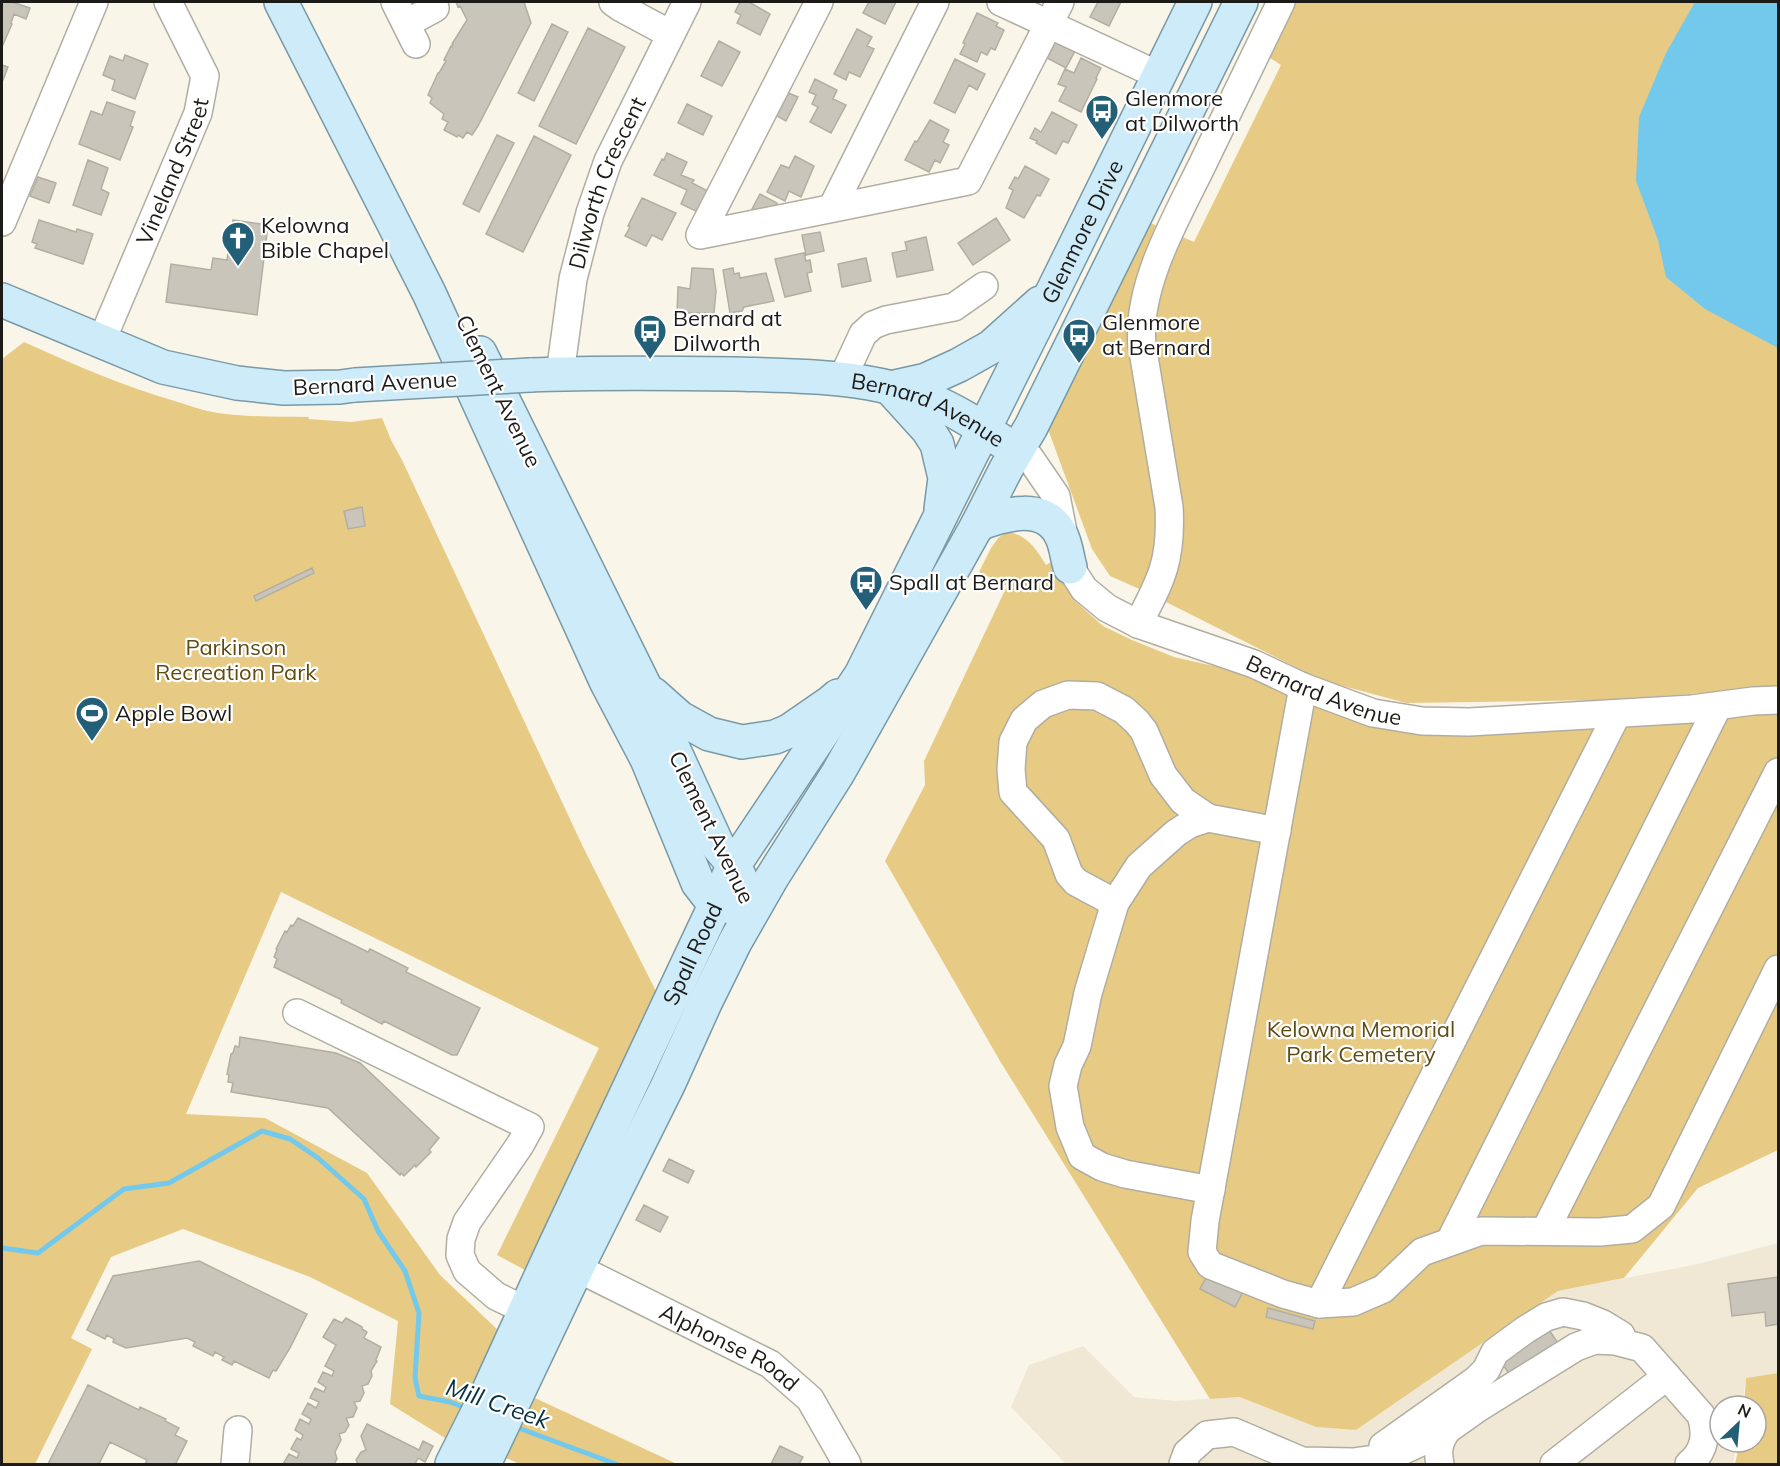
<svg xmlns="http://www.w3.org/2000/svg" width="1780" height="1466" font-family="Mulish,sans-serif">
<style>
.built{fill:#f0e8d5}
.green{fill:#e7cb85}
.water{fill:#73c9eb}
.lines{fill:none;stroke-linecap:round;stroke-linejoin:round}
.stream{stroke:#73c9eb;stroke-width:5}
.building{fill:#cac5ba;stroke:#b3aea2;stroke-width:1.5}
.minor-casing{stroke:#b1ada1;stroke-width:30}
.major-casing{stroke:#7999a6;stroke-width:36}
.minor{stroke:#fff;stroke-width:27}
.major{stroke:#cdebf8;stroke-width:33}
.major-bridge-casing{stroke:#7999a6;stroke-width:36;stroke-linecap:butt}
.major-bridge{stroke:#cdebf8;stroke-width:33}
.labels{text-anchor:middle;dominant-baseline:central;stroke-width:4.5;stroke-linejoin:round;paint-order:stroke}
.poi-label{font-size:22px;fill:#1d1b17;stroke:#fff;text-anchor:start}
.street-label{font-size:22px;fill:#1d1b17;stroke:#fff}
.park-label{font-size:22px;fill:#5f4c14;stroke:#fff}
.water-label{font-size:24px;font-style:italic;fill:#083240;stroke:#fff}
</style>
<rect width="100%" height="100%" fill="#faf5e9"/>
<!-- built -->
<path class="built" d="M1778 1243V1373L1746 1378 1742 1406H1720V1442H1737L1733 1464H1066L1011 1407 1029 1365 1083 1346 1134 1397 1175 1401 1238 1397 1316 1427 1356 1430 1558 1291 1698 1264Z"/>
<!-- green -->
<path class="green" d="M1293 2H1778V688L1601 700 1406 703 1321 680 1144 591 1110 576 1092 549 1045 421 1148 222 1194 242 1281 65 1267 56Z
M24 342C75 365 125 387 178 402 191 406 204 411 218 413 248 417 279 417 309 417L308 419 351 422 382 418 391 440 402 460 584 849 659 997 525 1270 497 1255 599 1048 281 892 186 1114 265 1118 367 1173 440 1275 499 1331 445 1438 390 1404 398 1321 310 1277 183 1229 111 1257 71 1338 92 1349 35 1464H2V359Z
M1009 532C1028 536 1036 549 1046 565L1051 562 1075 601 1103 626 1132 640 1174 657 1218 667 1249 677 1285 693 1291 700 1310 703 1342 713 1778 708V1150L1698 1188 1624 1278 1558 1291 1356 1430 1316 1427 1239 1397 1210 1399 1000 1061 885 861 925 785 924 761 1007 586 979 572 991 548 999 537Z
M1778 1373V1464H1735L1740 1442H1756V1406H1744L1746 1378Z
M535 1398 677 1464H520L506 1458Z"/>
<!-- water -->
<path class="water" d="M1695 2H1778V348L1705 309 1666 277 1658 240 1636 181 1639 117 1666 53Z"/>
<g class="lines">
<!-- stream -->
<path class="stream" d="M2 1248 38 1253 124 1189 169 1183 262 1131 290 1139 318 1158 364 1199 378 1231 405 1271 419 1313 415 1378 419 1396 450 1402 468 1409
M513 1426 616 1464"/>
</g>
<!-- building -->
<path class="building" d="M2 2H12L30 8 26 19 14 14 11 23 12 24 2 47Z
M456 2H524L531 23 478 126 472 135 467 132 463 138 458 135 457 137 444 130 448 122 442 119 444 114 430 103 432 98 428 95 438 73H439L446 61 444 60 451 46 452 47 453 45 452 44 467 20 460 6 458 7Z
M740 2H749L770 14 760 35 737 23 741 15 735 12Z
M869 2H896L885 24 863 13Z
M1098 2H1121L1109 26 1090 17Z
M977 13 998 23 996 26 1004 30 995 50 991 48 987 55 981 52 977 62 960 54 965 44 963 43Z
M552 24 568 32 534 101 518 93Z
M588 28 625 47 576 144 539 126Z
M857 29 872 37 867 46 874 49 860 77 849 72 846 80 834 74Z
M719 41 740 52 722 86 701 76Z
M1056 41 1075 51 1066 68 1047 58Z
M125 55 148 64 135 99 112 90 115 80 103 75 110 56 123 61Z
M1081 58 1101 68 1096 78 1097 79 1081 112 1059 101 1066 87 1058 84 1065 69 1074 73Z
M955 59 985 74 977 90 969 85 955 113 934 103Z
M2 65 8 67 3 80 2 79Z
M815 79 837 90 833 99 846 105 831 133 810 122 818 107 812 104 816 95 809 92Z
M786 92 798 97 786 121 775 115Z
M107 102 135 112 130 126 133 127 120 160 79 144 91 111 102 115Z
M687 104 712 116 703 135 678 123Z
M1052 112 1077 125 1068 143 1063 141 1056 154 1036 143 1037 141 1030 138 1035 128 1041 132Z
M930 120 949 130 943 142 949 145 940 163 935 160 929 172 905 160 915 141 917 142Z
M497 135 514 143 479 212 463 204Z
M534 136 571 155 523 252 486 234Z
M667 153 687 162 681 175 694 180 692 183 710 192 700 213 681 204 687 190 654 175 662 159 664 160Z
M795 156 814 166 801 197 789 191 785 201 767 192 781 165 789 168Z
M88 160 108 168 101 189 109 193 101 215 73 205Z
M1025 166 1049 179 1040 196 1037 195 1024 218 1006 208 1013 190 1009 188 1015 177 1018 179Z
M38 177 56 183 49 203 30 196Z
M760 194 777 203 770 218 752 209Z
M642 198 676 213 662 240 652 235 646 246 625 236 630 227 628 226Z
M996 218 1010 240 973 265 958 243Z
M39 220 76 232 77 229 93 234 83 264 35 248 37 244 32 242Z
M233 220 268 225 257 315 166 302 171 264 211 270 213 258 227 260Z
M820 232 824 251 806 255 802 235Z
M926 237 933 270 897 277 892 253 907 250 905 242Z
M804 253 806 261 810 260 812 272 807 273 811 291 785 297 775 259Z
M866 258 871 281 842 287 838 264Z
M692 268 713 269 716 291 714 313H677L678 287 690 289Z
M733 268 734 274 739 273 740 278 766 273 774 301 744 307 742 311 730 313 723 270Z
M362 507 365 526 348 529 344 511Z
M312 568 314 573 256 601 254 596Z
M298 918 368 952 370 949 408 968 406 972 480 1008 457 1055H452L384 1021 382 1024 341 1003 342 1000 274 967 277 959 274 957 277 950 276 949 285 931 287 932 291 925 293 926Z
M240 1037 336 1053 360 1063 439 1138 429 1150 431 1152 416 1167 415 1165 404 1176 401 1173 400 1175 328 1108 231 1092 233 1083 228 1082 229 1075 227 1074 231 1054 233 1053 235 1046 239 1047Z
M669 1159 694 1171 688 1183 663 1171Z
M644 1205 668 1217 660 1232 636 1220Z
M199 1261 307 1314 290 1348 276 1371 273 1370 269 1378 234 1361 232 1365 222 1360 224 1357 215 1352 213 1356 193 1346 195 1342 187 1338 126 1348 113 1342 114 1339 107 1335 105 1339 87 1330 113 1276Z
M1210 1270 1245 1288 1235 1307 1200 1289Z
M1778 1277V1324L1766 1326 1765 1312 1732 1316 1728 1284Z
M1268 1308 1315 1321 1313 1329 1266 1317Z
M346 1318 362 1327V1329L367 1332 364 1338 381 1347 376 1360 377 1361 371 1371 372 1376 368 1384 362 1386 364 1393 360 1401 354 1402 357 1408 353 1417 346 1418 349 1425 345 1432 339 1434 341 1440 335 1452 337 1459 334 1464H283L289 1454 297 1458 299 1453 291 1449 297 1438 301 1440 303 1435 295 1430 300 1419 309 1424 311 1419 302 1414 308 1403 316 1408 319 1402 310 1398 315 1388 324 1392 326 1387 318 1382 323 1372 332 1376 334 1371 325 1366 336 1345 323 1337 334 1319 342 1323Z
M1547 1327 1562 1349 1514 1381 1499 1359Z
M88 1385 139 1410 140 1407 166 1419 165 1421 179 1428 175 1435 187 1441 176 1463 177 1464H145L147 1460 110 1442 99 1464H48Z
M367 1424 419 1450 423 1441 433 1446 425 1462 418 1458 415 1464H358L356 1460 361 1452 366 1450 361 1436Z
M780 1446 803 1457 799 1464H771Z"/>
<g class="lines">
<defs>
<g id="minor">
<path d="M395 2 416 44"/>
<path d="M613 2 620 7 670 34"/>
<path d="M819 2 700 235 968 181 1060 2"/>
<path d="M1001 2 1158 75"/>
<path d="M407 23 435 8 432 2"/>
<path d="M832 208 935 2"/>
<path d="M2 222 94 2"/>
<path id="s1" d="M102 340 198 113 205 76 168 2"/>
<path id="s2" d="M560 374 573 279 590 213 608 161 687 2"/>
<path d="M842 379 863 334 873 325 886 320 954 307 984 286"/>
<path id="s3" d="M1017 451 1030 458 1056 496 1070 567 1084 589 1107 608 1138 624 1254 664 1303 687 1373 713 1422 721 1469 722 1692 709 1753 701 1778 700"/>
<path d="M1138 624C1162 579 1172 559 1169 507L1142 345C1136 283 1180 212 1206 157 1231 105 1256 53 1281 2"/>
<path d="M1303 687 1205 1221 1202 1252 1210 1265 1283 1294 1319 1304 1353 1302 1383 1289 1422 1252 1481 1231 1600 1232 1632 1229 1661 1206 1778 969"/>
<path d="M1115 903 1076 882 1069 874 1056 839 1013 792 1011 769 1013 742 1024 720 1043 704 1068 695 1097 696 1124 710 1137 722 1144 731 1163 775 1183 801 1208 818"/>
<path d="M297 1013 530 1127 520 1145 467 1222 461 1239 460 1255 467 1271 496 1296 525 1310"/>
<path d="M1211 1190 1125 1174 1102 1167 1082 1156 1070 1127 1063 1086 1068 1065 1077 1046 1088 993 1115 903 1139 866 1176 833 1190 824 1208 818 1277 831"/>
<path d="M1545 1231 1778 772"/>
<path d="M1450 1241 1718 706"/>
<path id="s4" d="M577 1268 770 1364 810 1399 847 1464"/>
<path d="M1319 1304 1617 714"/>
<path d="M1383 1446 1476 1380 1486 1370 1495 1352 1525 1330 1546 1317 1563 1312 1583 1316 1603 1324 1621 1335"/>
<path d="M235 1464 238 1430"/>
<path d="M1183 1464 1187 1453 1207 1435 1234 1432 1302 1461 1353 1462 1389 1457 1447 1430 1478 1408 1576 1347 1595 1340 1615 1341 1642 1348 1701 1415C1707 1434 1705 1451 1689 1464"/>
<path d="M1440 1464C1437 1450 1439 1442 1447 1430"/>
<path d="M1554 1464 1667 1376"/>
</g>
<g id="major">
<path d="M281 2 429 293 606 681 647 759 698 883 715 905 735 907"/>
<path d="M2 300 163 367 237 383 284 388 340 387 355 385"/>
<path d="M480 353 645 687 718 846 734 865 743 884"/>
<path id="s5" d="M530 375C598 372 666 373 735 374 801 376 870 375 932 401 957 411 980 427 1003 442"/>
<path d="M890 388 926 380 959 365 991 347 1040 303"/>
<path d="M890 388 928 430 937 444 945 478 941 509"/>
<path d="M978 524C1005 514 1045 502 1061 535 1066 544 1067 557 1070 567"/>
<path d="M653 694 680 718 709 734 742 742 775 737 789 731 831 702 838 696"/>
<path id="s6" d="M452 1464 488 1392 552 1252 734 865 861 675 1053 291 1195 2"/>
<path d="M484 1464 577 1268 668 1085 705 1003 735 942 771 879 838 773 978 524 1006 469 1031 427 1241 2"/>
</g>
</defs>
<!-- minor casing -->
<use href="#minor" class="minor-casing"/>
<!-- major casing -->
<use href="#major" class="major-casing"/>
<!-- minor -->
<use href="#minor" class="minor"/>
<!-- major -->
<use href="#major" class="major"/>
<defs>
<path id="major-bridge" d="M355 385 530 375"/>
</defs>
<!-- major-bridge casing -->
<use href="#major-bridge" class="major-bridge-casing"/>
<!-- major-bridge -->
<use href="#major-bridge" class="major-bridge"/>
</g>
<!-- icons -->
<defs>
<symbol id="bus-pin" viewBox="-11 -11 22 30"><path d="M0 17L-7.5 6A9.5 9.5 0 1 1 7.5 6Z" fill="#236077" stroke="#fff"/><path d="M-5-6H5V4H4V6H2V4H-2V6H-4V4H-5ZM-3.5-4V0h7V-4ZM-3.5 1.2v1.5H-2V1.2ZM2 1.2v1.5H3.5V1.2Z" fill="#fff"/></symbol>
<symbol id="church-pin" viewBox="-11 -11 22 30"><path d="M0 17L-7.5 6A9.5 9.5 0 1 1 7.5 6Z" fill="#236077" stroke="#fff"/><path d="M-1.2-6h2.4v3.5h3.3v2.4h-3.3V6h-2.4V-.1h-3.3v-2.4h3.3Z" fill="#fff"/></symbol>
<symbol id="stadium-pin" viewBox="-11 -11 22 30"><path d="M0 17L-7.5 6A9.5 9.5 0 1 1 7.5 6Z" fill="#236077" stroke="#fff"/><path d="M0-5a6.5 5 0 1 0 0 10a6.5 5 0 1 0 0-10ZM-3.5-1.8h7v3.6h-7Z" fill="#fff"/></symbol>
</defs>
<g fill-rule="evenodd">
<use href="#bus-pin" x="1083" y="92" width="38" height="52"/>
<use href="#church-pin" x="219" y="219" width="38" height="52"/>
<use href="#bus-pin" x="631" y="312" width="38" height="52"/>
<use href="#bus-pin" x="1060" y="316" width="38" height="52"/>
<use href="#bus-pin" x="847" y="563" width="38" height="52"/>
<use href="#stadium-pin" x="73" y="694" width="38" height="52"/>
</g>
<g class="labels">
<!-- poi labels -->
<g class="poi-label">
<text x="1125" y="98">Glenmore<tspan x="1125" dy="25">at Dilworth</tspan></text>
<text x="261" y="225">Kelowna<tspan x="261" dy="25">Bible Chapel</tspan></text>
<text x="673" y="318">Bernard at<tspan x="673" dy="25">Dilworth</tspan></text>
<text x="1102" y="322">Glenmore<tspan x="1102" dy="25">at Bernard</tspan></text>
<text x="889" y="582">Spall at Bernard</text>
<text x="115" y="713">Apple Bowl</text>
</g>
<!-- street labels -->
<g class="street-label">
<text stroke="none"><textPath href="#s1" startOffset="183">Vineland Street</textPath></text>
<text stroke="none"><textPath href="#s2" startOffset="198">Dilworth Crescent</textPath></text>
<text stroke="none"><textPath href="#s6" startOffset="1386">Glenmore Drive</textPath></text>
<text transform="translate(375 383) rotate(-3)">Bernard Avenue</text>
<text transform="translate(499 391) rotate(64)">Clement Avenue</text>
<text stroke="none"><textPath href="#s5" startOffset="404">Bernard Avenue</textPath></text>
<text stroke="none"><textPath href="#s3" startOffset="422">Bernard Avenue</textPath></text>
<text transform="translate(712 827) rotate(64)">Clement Avenue</text>
<text stroke="none"><textPath href="#s6" startOffset="564">Spall Road</textPath></text>
<text stroke="none"><textPath href="#s4" startOffset="172">Alphonse Road</textPath></text>
</g>
<!-- park labels -->
<g class="park-label">
<text x="236" y="647">Parkinson<tspan x="236" dy="25">Recreation Park</tspan></text>
<text x="1361" y="1029">Kelowna Memorial<tspan x="1361" dy="25">Park Cemetery</tspan></text>
</g>
<!-- water labels -->
<g class="water-label">
<text transform="translate(498 1403) rotate(19)">Mill Creek</text>
</g>
</g>
<!-- border -->
<rect width="1780" height="1466" fill="none" stroke="#1d1b17" stroke-width="6"/>
<!-- north arrow -->
<g transform="translate(1738 1424) rotate(26)"><circle r="28" fill="#ffffff" stroke="#a5a4a2" stroke-width="1.5"/>
<path d="M0-4.5L10 22L0 15L-10 22Z" fill="#236077"/>
<text y="-9" font-size="16" font-weight="bold" text-anchor="middle" fill="#1d1b17">N</text>
</g>
</svg>
